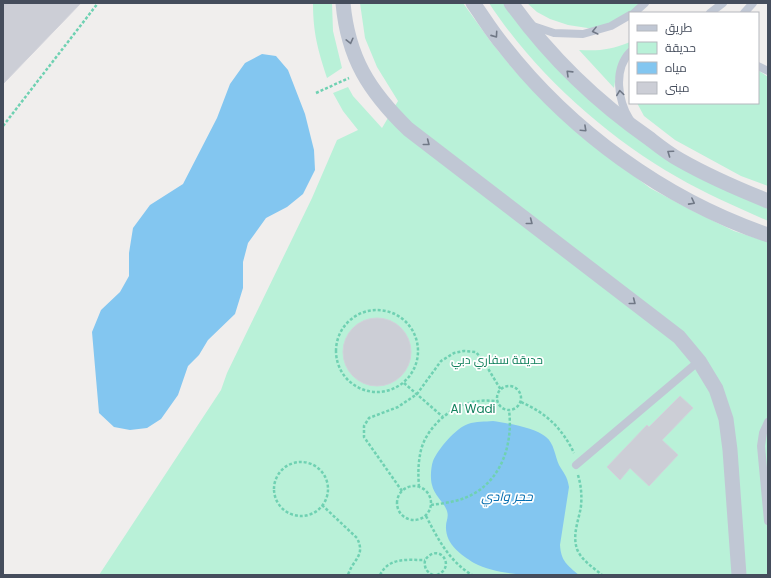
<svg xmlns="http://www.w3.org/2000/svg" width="771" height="578" font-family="Poppins,Cairo,sans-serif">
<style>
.green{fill:#b9f1d8}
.water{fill:#83c6f0}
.building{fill:#ccced6;stroke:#d1d2da}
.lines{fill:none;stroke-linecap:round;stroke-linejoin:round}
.path{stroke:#6fd1b2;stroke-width:2.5;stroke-dasharray:3 2;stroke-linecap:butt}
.lane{stroke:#c0c7d4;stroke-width:8}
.street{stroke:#c0c7d4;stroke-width:15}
.oneway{stroke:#707886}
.labels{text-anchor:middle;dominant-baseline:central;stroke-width:3.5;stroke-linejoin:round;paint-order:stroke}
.park-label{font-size:12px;fill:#12815d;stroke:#fff}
.water-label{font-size:13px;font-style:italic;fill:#056daf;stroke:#fff}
</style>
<rect width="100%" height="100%" fill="#f0eeed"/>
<!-- green -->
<path class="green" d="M313 3H332L333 31 342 68 327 78C318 50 313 33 313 3Z
M360 3H463L491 42 514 70 548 103 620 165 650 188 691 210 734 231 768 242V575H99L221 390 227 373 312 198 337 140 358 130 343 111 333 93 348 87 353 96 382 128 398 101 377 67 365 38Z
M489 3H506L609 113 768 206V221C737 207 706 194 677 177 606 137 534 72 489 3Z
M527 3H647L630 17 594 29 568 25 550 19 537 12Z
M630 42C630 49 626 51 623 56 617 66 616 77 614 88L579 50C600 51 610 50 630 42Z
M758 70 768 77V186L741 176 675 140 644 116 637 103H758Z"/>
<!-- water -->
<path class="water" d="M262 54 276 56 288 70 305 114 314 150 315 170 303 194 287 207 266 218 248 243 243 262V288L235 314 208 340 199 355 188 366 178 395 161 419 147 428 130 430 114 427 99 413 92 332 101 310 120 292 129 276V253L133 228 150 205 183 184 217 118 230 84 245 63Z
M493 421C506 423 536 428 546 437 554 443 555 456 559 465 564 474 567 475 569 487L560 545C561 561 567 565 579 575 545 575 504 578 474 563 461 555 445 544 446 526 446 521 449 517 447 511 444 502 434 495 432 485 430 478 431 467 433 461 438 449 456 428 468 424 476 421 485 422 493 421Z"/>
<!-- building -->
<path class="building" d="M3 3H81L3 84Z
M343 352a34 34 0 1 1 68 0a34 34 0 1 1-68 0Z
M680 396 693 408 662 440 678 455 649 486 630 468 620 480 607 467 647 425 649 427Z"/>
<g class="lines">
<!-- path -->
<path class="path" d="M316 93 349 78
M3 126 98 3
M336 351a41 41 0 1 1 82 0a41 41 0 1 1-82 0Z
M404 383 443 417
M497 398a12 12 0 1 1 24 0a12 12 0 1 1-24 0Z
M521 402C546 413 562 428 574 453
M274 489a27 27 0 1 1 54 0a27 27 0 1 1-54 0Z
M578 475C581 485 582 495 581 506 579 520 572 534 577 549 581 560 594 568 602 575
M397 503a17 17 0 1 1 34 0a17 17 0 1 1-34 0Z
M419 487C418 474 418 463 421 450 427 426 454 403 479 401 485 400 491 401 498 401
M402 491 364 437V426L369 418 398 407 417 394 441 361 454 353 464 351 476 352 484 362 501 390
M322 505 357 538C366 556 353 559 348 575
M431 505C446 503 462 501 475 493 503 476 513 442 509 410
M426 516C438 539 449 561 472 575
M380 575C389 557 407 560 425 560
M433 575C426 572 424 567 425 560 439 541 457 567 437 575"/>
<!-- lane -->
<path class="lane" d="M634 13 645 3
M710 13 723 3
M744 13 753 3
M530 25 554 33 583 34 611 26 630 15
M758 66 768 71
M630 120C618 101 613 70 630 52
M768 422 763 433 761 446 768 521
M576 465 699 361"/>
<!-- street -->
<path class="street" d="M343 3C348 58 369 91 408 129L679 337 699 361 716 389 726 419 730 450 739 575
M473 3C483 17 492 32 503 45 570 131 665 200 768 235
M511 3C550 57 595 101 650 139 659 146 669 154 680 160 708 176 738 189 768 201"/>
</g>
<!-- one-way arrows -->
<defs><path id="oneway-chevron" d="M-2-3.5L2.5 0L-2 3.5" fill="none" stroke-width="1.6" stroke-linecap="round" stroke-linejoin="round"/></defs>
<g class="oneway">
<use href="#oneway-chevron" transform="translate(595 31) rotate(166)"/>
<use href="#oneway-chevron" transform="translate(495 35) rotate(55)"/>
<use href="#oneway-chevron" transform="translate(350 41) rotate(76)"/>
<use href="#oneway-chevron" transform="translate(569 73) rotate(-136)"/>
<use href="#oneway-chevron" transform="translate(620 93) rotate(-98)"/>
<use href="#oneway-chevron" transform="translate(584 129) rotate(43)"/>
<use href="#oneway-chevron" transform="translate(427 143) rotate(38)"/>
<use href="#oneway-chevron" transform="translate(670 153) rotate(-145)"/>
<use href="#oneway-chevron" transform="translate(692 202) rotate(28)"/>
<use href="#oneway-chevron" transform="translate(530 222) rotate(38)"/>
<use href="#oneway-chevron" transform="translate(633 302) rotate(38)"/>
</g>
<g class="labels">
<!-- park labels -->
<g class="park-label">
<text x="497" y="359">حديقة سفاري دبي</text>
<text x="473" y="408">Al Wadi</text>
</g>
<!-- water labels -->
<g class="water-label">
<text x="507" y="496">حجر وادي</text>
</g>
</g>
<!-- border -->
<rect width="771" height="578" fill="none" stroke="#454d5c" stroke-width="8"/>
<!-- legend -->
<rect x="629" y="12" width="130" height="92" fill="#ffffff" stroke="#b5b8be"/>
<rect x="637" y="25" width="20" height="6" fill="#c0c7d4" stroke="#b5b8be"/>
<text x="665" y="32" font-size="12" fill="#454d5c">طريق</text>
<rect x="637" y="42" width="20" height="12" fill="#b9f1d8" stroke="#b5b8be"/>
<text x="665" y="52" font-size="12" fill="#454d5c">حديقة</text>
<rect x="637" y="62" width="20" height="12" fill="#83c6f0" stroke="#b5b8be"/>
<text x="665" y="72" font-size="12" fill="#454d5c">مياه</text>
<rect x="637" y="82" width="20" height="12" fill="#ccced6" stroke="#b5b8be"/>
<text x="665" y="92" font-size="12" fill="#454d5c">مبنى</text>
</svg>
